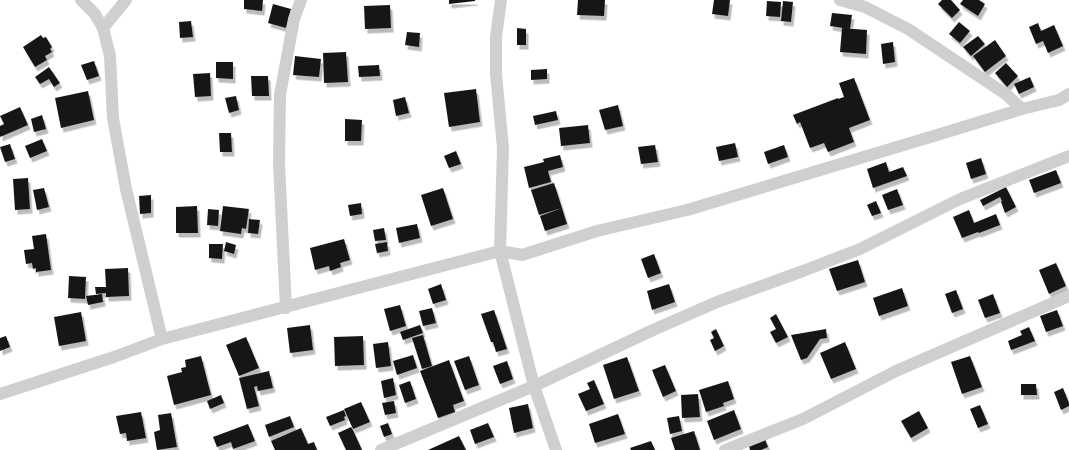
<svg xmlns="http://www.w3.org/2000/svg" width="1069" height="450" font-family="Ubuntu,sans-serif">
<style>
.building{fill:#191919;filter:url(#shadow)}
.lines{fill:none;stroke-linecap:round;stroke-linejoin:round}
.street{stroke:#cfcfcf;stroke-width:12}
</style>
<defs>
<filter id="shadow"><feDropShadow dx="2.5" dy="4.5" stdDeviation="0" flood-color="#0004"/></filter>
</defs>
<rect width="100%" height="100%" fill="#fff"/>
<!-- building -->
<path class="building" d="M244 0H263L262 11 244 9Z
M449 0H475V1L449 4Z
M578 0H605L604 16 577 15Z
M714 0H730L728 16 712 14Z
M942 0H951L960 10 952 18 938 4Z
M963 0H979L985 4 978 16 960 4Z
M767 1 781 2 780 17 766 16Z
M783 1 793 2 791 22 781 21Z
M273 4 291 9 286 28 268 23Z
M390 5 391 28 365 29 364 6Z
M832 13 852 15 850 29 830 26Z
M191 21 193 37 180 38 179 22Z
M959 22 970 31 960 43 949 34Z
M1038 23 1041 31 1054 25 1063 46 1048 53 1043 41 1036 44 1029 27Z
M517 28 526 29V45H517Z
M842 28 867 30 866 54 840 52Z
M407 32 420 33 419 47 405 45Z
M41 35 43 38 46 37 52 47 50 49 52 52 45 56 47 60 35 67 23 47Z
M978 36 985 44 971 56 963 47Z
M995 40 1006 56 985 72 973 56Z
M893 42 895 62 883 64 881 44Z
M346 52 348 82 324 83 323 53Z
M295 56 321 59 319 77 293 75Z
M94 61 99 76 87 80 81 65Z
M216 62H233V79L216 78Z
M1006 63 1018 76 1007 87 995 73Z
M379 65 380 76 359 77 358 66Z
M49 67 60 83 54 87 49 79 40 84 35 77Z
M547 69V79L531 80V70Z
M210 73 211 96 195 97 193 74Z
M251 76H268L269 96H252Z
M1030 77 1034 87 1019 94 1014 84Z
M854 78 870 120 849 128 854 142 828 152 824 143 810 148 800 122 797 124 793 115 838 98V99L844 97 839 83Z
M476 89 480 122 449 127 444 93Z
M88 91 94 120 61 128 55 98Z
M236 96 239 110 229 113 225 98Z
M405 97 409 113 396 116 393 100Z
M618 105 623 126 605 130 599 110Z
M20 107 28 125 0 137V126L4 124 0 116Z
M556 111 558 120 535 125 533 116Z
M42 115 46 129 34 132 31 119Z
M345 119 362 120 361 141H345Z
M588 125 590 143 561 146 559 128Z
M219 133H231L232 152H220Z
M42 139 47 151 30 158 25 146Z
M735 143 738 157 719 161 716 147Z
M10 144 15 159 5 162 0 147Z
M655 145 658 162 641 164 638 147Z
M784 145 788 157 768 164 764 152Z
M456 151 461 164 449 168 444 156Z
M560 155 563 167 548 171 551 182 529 188 524 167 544 162 543 159Z
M981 158 986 174 971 179 966 163Z
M886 162 889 172 903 167 907 176 873 188 867 169Z
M1056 170 1061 183 1034 193 1029 180Z
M28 178 30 209 15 210 13 179Z
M554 183 562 208 539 215 531 190Z
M1006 187 1016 207 1005 213 1001 202 1002 201 1000 197 983 206 980 200Z
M44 188 49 207 37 210 33 190Z
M443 188 453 219 431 226 421 195Z
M897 189 903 205 888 210 882 195Z
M151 195V213L140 214 139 196Z
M876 201 881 213 872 216 867 205Z
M361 203 362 214 350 216 348 205Z
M197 206 198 233H176V207Z
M223 206 249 209 246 229 242 228 241 234 220 231Z
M562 208 567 224 545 231 540 216Z
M208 209 219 210 218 226 207 225Z
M969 210 974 223 996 214 1000 225 979 233 978 232 962 238 953 217Z
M249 219 260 220 258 234 248 233Z
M417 224 420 238 399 243 396 228Z
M384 228 386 240 375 241 373 230Z
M46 234 51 270 36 272V268L33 269 32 263 26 264 24 250 34 249 32 236Z
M344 239 350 260 340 263 341 267 330 271 329 266 315 270 310 248Z
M226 242 236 245 234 254 224 251Z
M387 242 388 251 377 253 375 244Z
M209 244H223L222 259 209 258Z
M654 254 661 273 648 278 641 259Z
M858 260 865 282 837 291 829 269Z
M1056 263 1066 286 1049 294 1039 270Z
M128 268 129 296 106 297V293L96 294 95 287H106L105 269Z
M69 276 86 277 85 299 68 298Z
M441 284 446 300 433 304 428 289Z
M669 284 675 302 652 310 647 291Z
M902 288 908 306 879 316 873 298Z
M956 290 963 309 952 313 945 294Z
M102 294 103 302 88 305 86 296Z
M993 294 1000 313 985 318 978 300Z
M400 305 406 326 390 331 384 309Z
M432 308 436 323 423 326 419 311Z
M494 310 507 349 496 352 493 342H491L481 314Z
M1057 310 1063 326 1046 332 1040 316Z
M81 312 86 341 59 346 54 317Z
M776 314 788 337 776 343 770 332 776 329 770 318Z
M310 325 313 350 290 353 287 328Z
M420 325 423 333 403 340 400 332Z
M1029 327 1035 341 1011 350 1008 341 1022 335 1020 331Z
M716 329 724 346 715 351 710 340 714 338 711 332Z
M826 329 827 338 820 339 807 358 801 360 791 335Z
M423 335 432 366 422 369 412 338Z
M6 336 10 347 0 351V338Z
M363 336 364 365 335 366 334 337Z
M246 337 259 368 239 376 226 345Z
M388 342 391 366 376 368 373 344Z
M845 342 856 369 831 379 820 353Z
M413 355 417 368 397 375 393 361Z
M201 356 211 395 174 405 167 376 182 372 181 368 186 367 185 360Z
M469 356 479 385 465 390 454 361Z
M970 356 982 387 962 394 951 362Z
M627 357 639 391 614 399 603 365Z
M449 360 464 401 453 405 455 412 438 418 420 371Z
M507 361 513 379 500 384 493 366Z
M665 365 676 391 663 397 652 370Z
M269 371 273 388 258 391 257 386 254 387 259 406 247 409 239 378Z
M393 378 396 395 384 398 381 381Z
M594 380 604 404 586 411 578 394 590 389 587 383Z
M410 381 416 399 405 403 399 385Z
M728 381 734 399 723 403 724 406 706 412 699 390Z
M1021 384H1036L1037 395H1021Z
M1063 388 1069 403V406L1061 410 1054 392Z
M698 394 700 417 682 418 681 395Z
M221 395 224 403 210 409 207 401Z
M394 401 396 413 385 415 382 403Z
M361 402 370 422 353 429 344 409Z
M528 404 533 428 514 433 509 408Z
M980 405 988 424 978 428 970 409Z
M344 410 346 416 344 417 345 420 330 426 326 417Z
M734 410 741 429 714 440 707 421Z
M919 411 928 428 911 438 901 421Z
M141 412 146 438 127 441 126 433 120 434 116 416Z
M171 413 177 447 157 450 154 432 160 430 158 415Z
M618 414 625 434 595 443 589 424Z
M290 416 294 427 269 437 265 425Z
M679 416 682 431 670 434 667 418Z
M388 423 392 434 384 437 380 426Z
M488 423 494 437 475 444 470 430Z
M248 424 255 441 233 449 231 442 217 447 213 437Z
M351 427 353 430 362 450H346L338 433Z
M301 428 308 444 314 442 317 450H275L271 441Z
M694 431 700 450H675L671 438Z
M459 436 466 450H428Z
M765 439 768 447 761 450H750L749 446Z
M651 441 655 450H631L630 448Z"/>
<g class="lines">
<!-- street -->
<path class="street" d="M81 0 95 14 103 28
M126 0 103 28 110 56 113 118 126 189 162 339
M501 0 496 37V74L503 148 500 251 534 386 556 450
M840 0 865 7 908 29 1007 95 1022 109
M286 308 279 164 280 95 294 19 301 0
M0 394 114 357 162 339 500 251 522 255 597 231 687 210 937 135 1022 109 1059 100 1069 94
M381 450 534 386 653 330 717 302 803 271 860 249 960 199 1069 156
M725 450 803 419 896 371 1069 296"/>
</g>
</svg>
